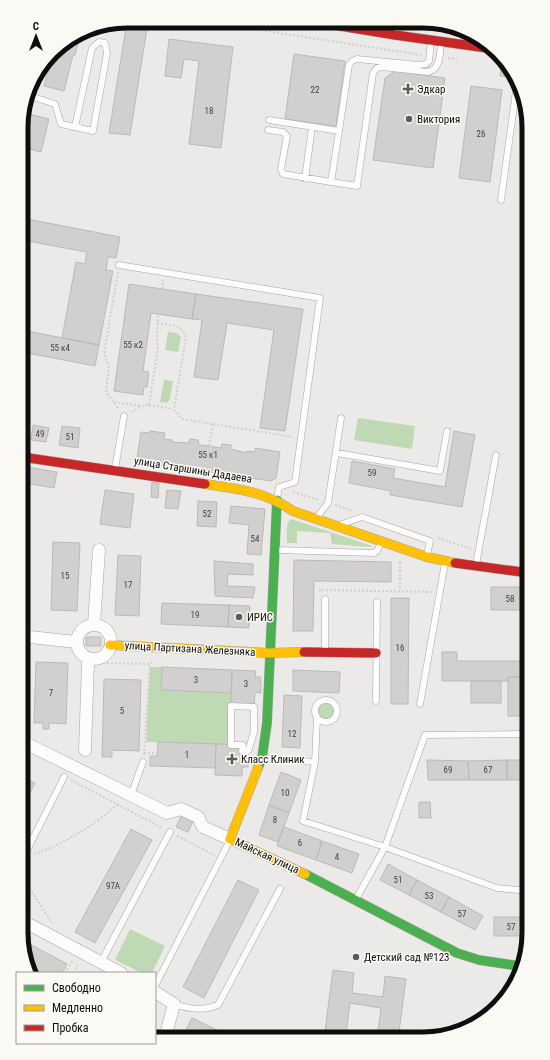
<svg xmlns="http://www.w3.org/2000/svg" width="550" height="1060" font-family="'Roboto Condensed',sans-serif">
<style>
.green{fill:#bed9b3}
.building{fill:#d1d0cf;stroke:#bbbab9}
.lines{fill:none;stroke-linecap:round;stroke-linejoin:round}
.lane-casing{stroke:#a6a5a4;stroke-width:7}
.street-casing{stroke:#a6a5a4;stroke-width:13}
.fast-casing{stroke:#a6a5a4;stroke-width:10}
.slow-casing{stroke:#a6a5a4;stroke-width:10}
.jam-casing{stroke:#a6a5a4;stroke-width:10}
.path{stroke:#d1d0d0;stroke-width:2;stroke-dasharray:2 2;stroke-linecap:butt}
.lane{stroke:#fcfcfc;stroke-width:6}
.street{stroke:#fcfcfc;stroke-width:12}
.fast{stroke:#4caf50;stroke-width:9}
.slow{stroke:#ffc107;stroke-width:9}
.jam{stroke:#c62828;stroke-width:9}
.poi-dot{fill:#5c5b5a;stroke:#faf9f4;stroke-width:1.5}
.labels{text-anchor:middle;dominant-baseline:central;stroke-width:3;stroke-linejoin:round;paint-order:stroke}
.number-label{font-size:9px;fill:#424240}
.poi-label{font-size:11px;fill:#0f0e0d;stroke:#faf9f4;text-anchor:start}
.street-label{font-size:11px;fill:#0f0e0d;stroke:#faf9f4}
.rim{fill:none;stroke:#0f0e0d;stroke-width:5}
</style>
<rect width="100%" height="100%" fill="#ebeae8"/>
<!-- green -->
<path class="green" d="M437 23H444L458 30 436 27Z
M168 332 177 333 181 337 178 352 165 350Z
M164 380 173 381 170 399 167 403 160 402Z
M358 418 415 426 412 449 354 440Z
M291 519 372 546 370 547 332 544 330 533 297 531V543H287C287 535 285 524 291 519Z
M150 667H162L161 690 231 693V745L146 742Z
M318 711a8 8 0 1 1 16 0a8 8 0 1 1-16 0Z
M130 929 165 946 152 973H142L115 960Z"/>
<!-- building -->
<path class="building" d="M127 21 148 22 130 135 109 133Z
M81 33 75 55H73L64 91 44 86 52 54 57 47Z
M169 39 233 47 221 148 189 144 199 61 184 59 181 78 165 76Z
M294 54 345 61 336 126 285 119Z
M501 69 508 70 512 77 500 76Z
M395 71 445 78 433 168 373 160 385 78Z
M471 86 502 90 490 182 459 178Z
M25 104H26L24 113 49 119 41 152 22 147V113Z
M22 218 120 237 116 258 108 257 106 270 113 271 99 345 62 338 76 262 85 264 87 252 22 240Z
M129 284 196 294 192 319 151 313 143 371 149 372 147 387H144L143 395 114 391Z
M196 294 303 309 285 431 260 428 274 330 227 323 218 380 194 377 202 320 192 319Z
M22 330 99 345 95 366 22 352Z
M529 422V441H527Z
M33 425 49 428 46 442 31 440Z
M62 426 80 428 78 448 59 445Z
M150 431 165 433 164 439 172 440V442L189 443 190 439 198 440 199 445 209 446 221 448 222 444 231 445V449L247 453V451L255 452V448L280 452 276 478 271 481 140 462 137 458 141 432 149 433Z
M454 431 475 435 462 507 390 495 391 491 349 483 352 461 395 469 393 478 445 487Z
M27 467 57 472 54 488 25 483Z
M152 482 159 483 158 498 151 497Z
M105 490 134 494 130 528 100 524Z
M167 490 181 491 178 509 165 508Z
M198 501 217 502 216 527 197 526Z
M231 506 265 509 261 555 247 554 249 525 229 523Z
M53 542 80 543 77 611 51 610Z
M118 555 141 556 139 616 115 615Z
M294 560 391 562V582L314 581 313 631H293Z
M214 561 253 564V575L228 574 227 586 255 587 253 598 215 596Z
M491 587H529V610H491Z
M391 598H409L408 704H391Z
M162 603 229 605 228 627 161 624Z
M229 605 250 606 249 628 228 627Z
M86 637H101V646H86Z
M442 652H457V661H522V677H508V681H442Z
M36 662 68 663 66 724 49 723V729H43V723H34Z
M162 667 232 670 231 693 161 690Z
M232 670 256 671 255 677H261V693L255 692 254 707 231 706Z
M293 670 340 672 339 693 293 691Z
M508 677H529V716H508Z
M104 679 141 680 139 751 112 750V757H102Z
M471 681H501V703H471Z
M284 695 302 696 300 748 282 747Z
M158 742 216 744 215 768 150 766V756H157Z
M216 744 243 745 248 751V767H242V776L215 775Z
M427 760 468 761 469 780H428Z
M507 760H529V780H507Z
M507 760V780H469L468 761Z
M281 772 301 780 289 813 269 805Z
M21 776 35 783 21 810Z
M419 802H430L431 818H419Z
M269 805 289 813 278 842 259 835Z
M181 816 193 821 188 832 176 827Z
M284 827 322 841 316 860 277 846Z
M131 829 152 840 95 943 75 932Z
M322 841 359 854 352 873 316 860Z
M388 864 417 880 409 895 380 880Z
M238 880 259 890 204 998 183 987Z
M417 880 449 897 441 912 409 895Z
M449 897 483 916 475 930 441 912Z
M494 917H529V936H494Z
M22 940 67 964 62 973H35L28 969 27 967Z
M333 970 354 973 352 993 383 997 385 976 406 979 398 1039 377 1037 381 1008 350 1003 346 1034 325 1031Z
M192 1018 234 1038H182Z"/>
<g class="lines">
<defs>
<path id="lane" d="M395 34 398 23
M27 95 55 104 61 124 93 131 107 53 105 43 99 42 92 48 75 127
M269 120 339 131 331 182 357 186 373 73 377 68 382 67 428 72C441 69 440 53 441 42
M268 130 283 132 287 136 281 169 283 174 331 182
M339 131 349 65 352 61 357 59 418 65 426 64 429 61 431 42
M305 179 312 127
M501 200 517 84
M119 265 320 298 295 482 279 487 277 498
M337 453 440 471 447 431
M115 469 124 416
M317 517 328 503 341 418
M342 524 362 517 430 541 427 555
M276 550 374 553 377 551 381 543
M476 565 496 455
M325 650V599
M315 711a11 11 0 1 1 22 0a11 11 0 1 1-22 0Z
M376 701 377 602
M420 704 445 563
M231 706 254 707V732L248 751H242L243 745H231Z
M264 758 315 762 303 821 385 847 497 888 529 891
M315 762 317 719
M131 795 143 762
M21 862 64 777
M356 899 385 847 425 735 526 734
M101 962 170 832
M155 986 230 840
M174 1004C188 1009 203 1011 218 1005L280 889"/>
<path id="street" d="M94 624 99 550
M77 642a17 17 0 1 1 34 0a17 17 0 1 1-34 0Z
M21 636 76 642
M21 741 167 813 181 809 198 817 203 827 230 839
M85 750 88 662 89 658
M21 920 121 973
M155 992 174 1004 165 1038"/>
<path id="fast" d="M258 768 262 758 267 723 277 500
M305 874 457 953 479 960 519 966"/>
<path id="slow" d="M205 484C239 489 263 491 293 511L427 557 455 563
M110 645 269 653 304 652
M258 768 230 839 305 874"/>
<path id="jam" d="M316 22 395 35 494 49
M22 457 205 484
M455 563 529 573
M304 652 376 653"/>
</defs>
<!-- lane casing -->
<use href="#lane" class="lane-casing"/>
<!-- street casing -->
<use href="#street" class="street-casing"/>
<!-- fast casing -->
<use href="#fast" class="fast-casing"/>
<!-- slow casing -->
<use href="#slow" class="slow-casing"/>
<!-- jam casing -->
<use href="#jam" class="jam-casing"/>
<!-- path -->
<path class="path" d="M214 22 233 26 422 55
M448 58 457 59
M118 272 104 353 109 368 106 392 119 409
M162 289 163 280
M157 323C169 325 183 324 186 338L174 409 182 419 293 437
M114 402 142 406
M149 405 173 409
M131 412 142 406 149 405 158 348 157 336 158 314
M209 446 213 424
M293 492 319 500
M335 505 354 511
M438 538 472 549
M400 562V591
M320 592V590L432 592
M99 663 150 664 153 661
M144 753H157
M144 755 150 664
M71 780 162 828
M177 836 214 855
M34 854C63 845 96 824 118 804
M21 875 52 923
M65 973 73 960
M73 973 78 963"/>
<!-- lane -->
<use href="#lane" class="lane"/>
<!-- street -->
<use href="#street" class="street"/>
<!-- fast -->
<use href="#fast" class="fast"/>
<!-- slow -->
<use href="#slow" class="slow"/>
<!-- jam -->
<use href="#jam" class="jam"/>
</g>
<!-- markers -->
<g class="poi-dot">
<path d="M406 83h4v4h4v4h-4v4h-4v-4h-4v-4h4z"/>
<circle cx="409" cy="119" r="4"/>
<circle cx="239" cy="617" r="4"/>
<path d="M230 753h4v4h4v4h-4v4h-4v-4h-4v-4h4z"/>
<circle cx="356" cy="957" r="4"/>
</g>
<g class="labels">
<!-- number labels -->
<g class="number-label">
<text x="315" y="90">22</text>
<text x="209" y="111">18</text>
<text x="481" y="134">26</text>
<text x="133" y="345">55 к2</text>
<text x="60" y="348">55 к4</text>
<text x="40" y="434">49</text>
<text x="70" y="437">51</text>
<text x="208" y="455">55 к1</text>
<text x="372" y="473">59</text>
<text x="207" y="514">52</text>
<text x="255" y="539">54</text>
<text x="65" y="576">15</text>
<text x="128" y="585">17</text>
<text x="510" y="599">58</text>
<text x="195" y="615">19</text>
<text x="400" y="648">16</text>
<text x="196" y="680">3</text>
<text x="246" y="684">3</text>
<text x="51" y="693">7</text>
<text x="122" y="711">5</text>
<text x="292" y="734">12</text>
<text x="187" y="755">1</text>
<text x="448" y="770">69</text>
<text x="488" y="770">67</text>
<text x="285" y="793">10</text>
<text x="275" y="820">8</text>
<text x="300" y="843">6</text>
<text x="337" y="857">4</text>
<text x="398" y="880">51</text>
<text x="113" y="886">97А</text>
<text x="429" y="896">53</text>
<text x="462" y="914">57</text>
<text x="511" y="927">57</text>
</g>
<!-- poi labels -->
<g class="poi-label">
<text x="417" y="89">Эдкар</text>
<text x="417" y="119">Виктория</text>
<text x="247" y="617">ИРИС</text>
<text x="241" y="759">Класс Клиник</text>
<text x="364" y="957">Детский сад №123</text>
</g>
<!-- street labels -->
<g class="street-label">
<text transform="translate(193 470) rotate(9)">улица Старшины Дадаева</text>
<text transform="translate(190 649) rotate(3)">улица Партизана Железняка</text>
<text transform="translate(267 856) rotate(25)">Майская улица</text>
</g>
</g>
<!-- crop -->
<path d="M0 0H550V1060H0ZM127 28H423A99 99 0 0 1 522 127V933A99 99 0 0 1 423 1032H127A99 99 0 0 1 28 933V127A99 99 0 0 1 127 28Z" fill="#faf9f4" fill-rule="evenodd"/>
<path class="rim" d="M127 28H423A99 99 0 0 1 522 127V933A99 99 0 0 1 423 1032H127A99 99 0 0 1 28 933V127A99 99 0 0 1 127 28Z"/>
<!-- legend -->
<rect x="16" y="972" width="140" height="72" fill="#faf9f4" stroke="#9c9b98"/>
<rect x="24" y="985" width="20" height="6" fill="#4caf50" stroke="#9c9b98"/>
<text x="52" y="992" font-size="12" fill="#0f0e0d">Свободно</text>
<rect x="24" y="1005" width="20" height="6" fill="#ffc107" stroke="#9c9b98"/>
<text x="52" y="1012" font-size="12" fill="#0f0e0d">Медленно</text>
<rect x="24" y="1025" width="20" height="6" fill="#c62828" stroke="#9c9b98"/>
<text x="52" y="1032" font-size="12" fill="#0f0e0d">Пробка</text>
<!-- north arrow -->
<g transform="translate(36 36)" stroke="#faf9f4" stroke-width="3" paint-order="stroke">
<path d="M0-3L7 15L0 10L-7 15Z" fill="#0f0e0d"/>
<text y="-6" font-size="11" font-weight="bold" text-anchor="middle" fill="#0f0e0d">С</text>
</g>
</svg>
